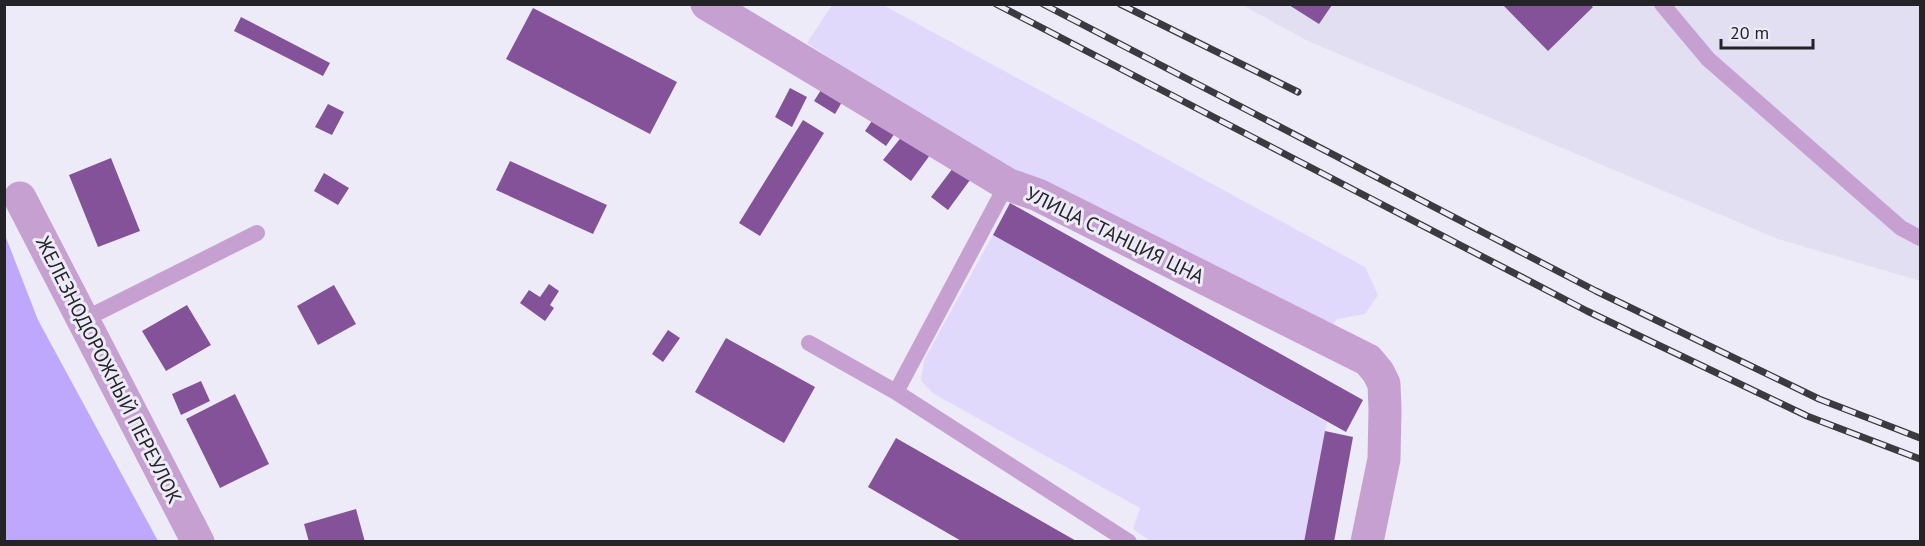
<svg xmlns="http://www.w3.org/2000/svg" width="1925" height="546" font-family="'PT Sans',sans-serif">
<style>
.built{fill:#e3dff2}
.green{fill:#e0d9fc}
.forest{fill:#bea8fe}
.building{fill:#845299}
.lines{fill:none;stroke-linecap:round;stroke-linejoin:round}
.service{stroke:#c7a0d2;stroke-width:16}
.minor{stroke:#c7a0d2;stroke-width:33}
.rail-casing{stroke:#3b3a3f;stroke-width:7}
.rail{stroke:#edebf7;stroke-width:4.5;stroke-dasharray:14;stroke-linecap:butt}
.labels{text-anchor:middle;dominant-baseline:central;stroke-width:6;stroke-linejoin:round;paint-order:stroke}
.street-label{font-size:20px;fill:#242328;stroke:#edebf7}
</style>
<rect width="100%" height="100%" fill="#edebf7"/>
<!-- built -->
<path class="built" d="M1242 5H1920V281L1778 239 1308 41Z"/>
<!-- green -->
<path class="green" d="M832 5H883L1365 267 1378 295 1365 314 1337 319 1330 330 1014 178 807 43Z
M993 235 1327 422 1304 541H1150L1133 529 1140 508 934 394 921 381 924 360Z"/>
<!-- forest -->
<path class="forest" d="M5 235 38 320 158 541H5Z"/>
<!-- building -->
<path class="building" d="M1289 5H1332L1319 24Z
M1503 5H1590L1593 7 1548 51Z
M533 8 677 82 650 134 506 59Z
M241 17 330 63 323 76 234 31Z
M790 88 807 97 792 127 775 117Z
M821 90 842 102 835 114 814 101Z
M328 104 344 112 332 135 315 127Z
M876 115 897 130 886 146 865 131Z
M803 120 824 133 760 236 739 223Z
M903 135 930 155 911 181 883 160Z
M111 158 140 231 98 247 69 175Z
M510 161 607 205 593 234 496 190Z
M953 168 970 180 948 210 931 197Z
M324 173 349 188 338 205 314 191Z
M1010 203 1363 400 1346 432 993 235Z
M549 284 559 291 550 305 554 308 545 321 520 303 529 290 540 297Z
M334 285 356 324 318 345 297 306Z
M187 305 211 345 166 371 142 331Z
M668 330 680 338 663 362 652 354Z
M726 338 815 387 784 443 695 392Z
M201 381 210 401 181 415 172 394Z
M235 394 269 464 220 488 186 419Z
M1325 431 1353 437 1334 542H1304Z
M896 438 1078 542H963L868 487Z
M356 509 365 542H309L304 524Z"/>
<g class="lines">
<!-- service -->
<path class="service" d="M1662 4 1708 59 1901 228 1920 238
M83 320 257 233
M809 343 896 392 1007 184
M896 392 1129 542"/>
<!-- minor -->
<path class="minor" d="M707 4 1007 184 1038 195 1368 360 1378 372 1384 384 1385 409 1384 459 1367 542
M20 198 198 542"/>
<defs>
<path id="rail" d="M996 4 1587 311 1807 416 1920 459
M1043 4 1596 291 1819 399 1920 438
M1120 4 1298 92"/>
</defs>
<!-- rail casing -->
<use href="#rail" class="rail-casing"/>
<!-- rail -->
<use href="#rail" class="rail"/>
</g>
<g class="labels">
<!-- street labels -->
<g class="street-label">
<text transform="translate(1115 235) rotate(26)">УЛИЦА СТАНЦИЯ ЦНА</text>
<text transform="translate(109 370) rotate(63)">ЖЕЛЕЗНОДОРОЖНЫЙ ПЕРЕУЛОК</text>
</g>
</g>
<!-- border -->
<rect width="1925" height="546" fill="none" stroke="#242328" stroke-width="12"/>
<!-- scale -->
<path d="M1721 39v9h92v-9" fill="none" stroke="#242328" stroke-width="3"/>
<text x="1730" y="39" font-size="18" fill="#242328" stroke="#edebf7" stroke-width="4.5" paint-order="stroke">20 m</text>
</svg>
